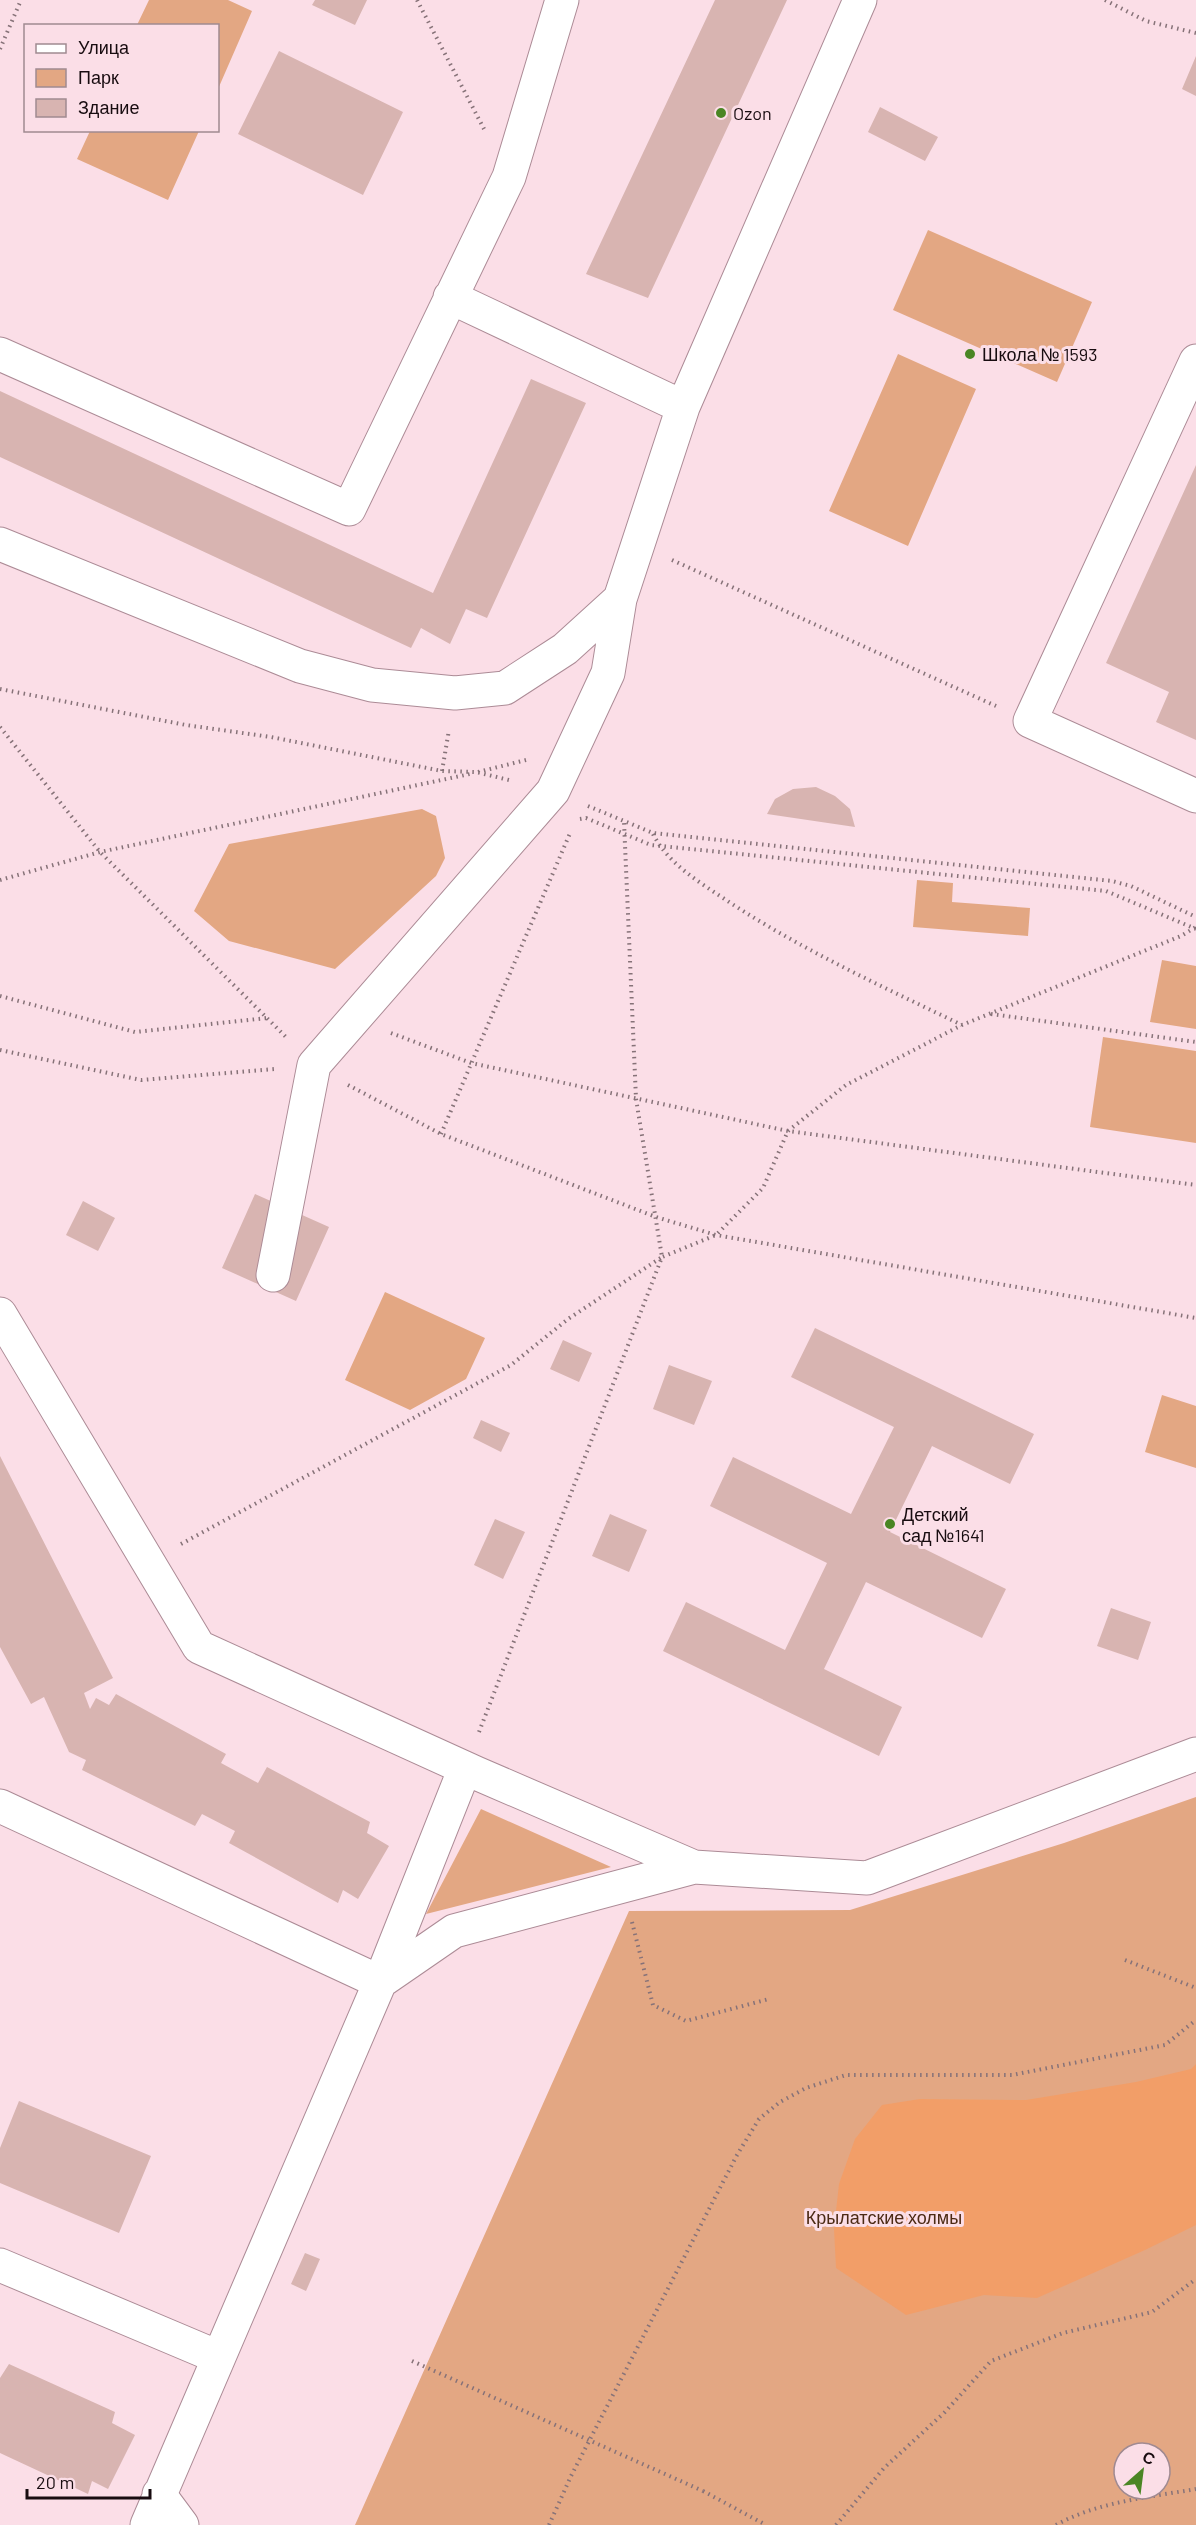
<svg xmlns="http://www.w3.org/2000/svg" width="1196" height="2525" font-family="Barlow,sans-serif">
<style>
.green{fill:#e3a783;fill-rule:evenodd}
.forest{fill:#f29e68}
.building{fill:#d8b4b1}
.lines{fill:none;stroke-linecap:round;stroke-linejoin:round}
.minor-casing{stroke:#ac8b96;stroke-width:35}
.path{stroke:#867278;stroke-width:4;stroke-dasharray:1.5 4.5;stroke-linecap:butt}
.minor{stroke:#fff;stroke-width:33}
.path-bridge{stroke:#867278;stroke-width:4;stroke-dasharray:1.5 4.5;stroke-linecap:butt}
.poi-dot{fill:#4a8624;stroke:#fbdee7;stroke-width:2}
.labels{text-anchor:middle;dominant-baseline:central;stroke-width:6;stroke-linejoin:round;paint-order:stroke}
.poi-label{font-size:18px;fill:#180c10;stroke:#fbdee7;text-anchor:start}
.park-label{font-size:18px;fill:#4c2a14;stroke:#fbdee7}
</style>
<rect width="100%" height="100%" fill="#fbdee7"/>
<!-- green -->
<path class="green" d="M149 0H228L252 11 218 89V26L137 25Z
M90 131V130L199 131 168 200 77 159Z
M928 230 1092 302 1057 382 893 310Z
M898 354 976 389 908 546 829 511Z
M422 809 436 816 445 858 436 876 335 969 229 941 194 911 229 844Z
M917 880 953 883 952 902 1030 908 1028 936 913 927Z
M1162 960 1196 966V1029L1150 1022Z
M1103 1037 1196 1051V1143L1090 1127Z
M385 1292 485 1338 466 1379 410 1410 345 1380Z
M1162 1395 1196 1406V1468L1145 1452Z
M1196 1797V2525H355L629 1911 850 1910 1064 1843ZM1124 2453H1160V2489H1124Z
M481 1809 611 1867 426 1914Z"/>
<!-- forest -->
<path class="forest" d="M1196 2064V2225L1145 2250 1037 2298 984 2295 906 2315 836 2268 834 2229 839 2184 855 2139 882 2105 920 2099 1026 2100 1136 2082 1191 2069Z"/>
<!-- building -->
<path class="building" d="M315 0H367L355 25 312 5Z
M715 0H787L648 298 586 274Z
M279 51 403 112 363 195 238 134Z
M1196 56V96L1182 89Z
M880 107 938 137 925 161 868 132Z
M531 379 586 403 487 618 466 609 450 644 421 628 411 648 0 457V391L433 593Z
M1196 465V740L1156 722 1169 692 1106 663Z
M816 787 835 796 850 809 855 827 767 814 775 799 793 789Z
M255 1194 329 1227 296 1301 222 1268Z
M83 1201 115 1218 98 1251 66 1235Z
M815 1328 1034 1434 1010 1484 932 1446 890 1532 1006 1589 982 1638 866 1582 824 1669 902 1707 879 1756 663 1651 686 1602 785 1650 827 1563 710 1506 733 1457 851 1514 894 1427 791 1377Z
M563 1340 592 1353 579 1382 550 1369Z
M669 1365 712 1381 694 1425 653 1409Z
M481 1420 510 1433 501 1452 473 1438Z
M0 1456 113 1678 84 1693 90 1709 96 1698 109 1705 116 1694 226 1754 221 1763 258 1783 267 1767 370 1822 367 1833 389 1846 358 1899 343 1890 338 1903 229 1843 235 1831 202 1814 195 1826 82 1770 86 1760 69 1752 44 1697 31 1704 0 1647Z
M610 1514 647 1530 629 1572 592 1556Z
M495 1519 525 1532 503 1579 474 1565Z
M1111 1608 1151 1622 1138 1660 1097 1646Z
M19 2101 151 2156 119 2233 0 2183V2148Z
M305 2253 320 2259 306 2291 291 2284Z
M9 2364 115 2412 112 2423 135 2435 108 2489 92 2481 88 2494 0 2453V2378Z"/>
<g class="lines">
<defs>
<path id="minor" d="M450 297 683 407
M0 354 349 509 509 177 562 0
M1196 361 1030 721 1196 796
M0 544 300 666 372 685 455 693 505 688 565 649 620 599
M273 1275 314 1065 553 791 608 673 620 599 683 407 860 0
M0 1314 199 1647 476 1773 694 1867
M0 1806 380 1982 465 1768
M0 2265 218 2357
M159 2494 182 2525
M147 2525 380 1982 454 1931 694 1867 867 1878 1196 1754"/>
</defs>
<!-- minor casing -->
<use href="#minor" class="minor-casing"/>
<!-- path -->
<path class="path" d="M417 0 484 129
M1105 0 1146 21 1196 33
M0 49 21 0
M672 560 996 706
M0 689 186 725 271 737 442 771 476 772 513 781
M0 727 100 852 288 1039
M442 771 449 730
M478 772 526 760
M588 806 653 833 1112 881 1131 886 1196 917
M580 819 586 818 651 845 1106 891 1196 929
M653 834C668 863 696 880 723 898 798 948 881 986 962 1025
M0 880 100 852 470 774
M0 996 135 1032 267 1018
M991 1014 1196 1042
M391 1033 471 1063 788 1131 1196 1185
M0 1050 141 1080 275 1069
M348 1085 441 1134 656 1217 716 1235 1196 1318
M441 1134 571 831
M181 1544 511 1365 568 1319 662 1257 636 1099 624 822
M479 1732 662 1257 716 1235 763 1188 788 1131 846 1085 962 1025 1181 936 1196 927
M632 1922 653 2005 686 2021 769 1999
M1125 1960 1196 1988
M703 2491 766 2525
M549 2525 571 2476 737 2155 759 2119 780 2102 806 2088 846 2075H1012L1165 2045 1196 2020
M836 2525 884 2468 945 2412 991 2361 1063 2333 1152 2312 1196 2279
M1056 2525C1097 2502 1150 2497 1196 2489"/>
<!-- minor -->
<use href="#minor" class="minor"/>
<!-- path-bridge -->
<path class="path-bridge" d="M412 2361 703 2491"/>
</g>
<!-- markers -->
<g class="poi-dot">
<circle cx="721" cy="113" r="6"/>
<circle cx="970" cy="354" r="6"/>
<circle cx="890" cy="1524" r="6"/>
</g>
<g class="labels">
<!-- poi labels -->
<g class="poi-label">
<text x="733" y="113">Ozon</text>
<text x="982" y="354">Школа № 1593</text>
<text x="902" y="1514">Детский<tspan x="902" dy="21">сад №1641</tspan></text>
</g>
<!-- park labels -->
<g class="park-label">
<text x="884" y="2217">Крылатские холмы</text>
</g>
</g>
<!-- legend -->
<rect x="24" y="24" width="195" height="108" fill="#fbdee7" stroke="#a08a91" stroke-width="1.5"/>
<rect x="36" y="44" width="30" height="9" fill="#ffffff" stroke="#a08a91" stroke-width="1.5"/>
<text x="78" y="54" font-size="18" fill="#180c10">Улица</text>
<rect x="36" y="69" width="30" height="18" fill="#e3a783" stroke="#a08a91" stroke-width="1.5"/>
<text x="78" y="84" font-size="18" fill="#180c10">Парк</text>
<rect x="36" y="99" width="30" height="18" fill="#d8b4b1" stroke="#a08a91" stroke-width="1.5"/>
<text x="78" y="114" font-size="18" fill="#180c10">Здание</text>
<!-- north arrow -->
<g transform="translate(1142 2471) rotate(28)"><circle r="28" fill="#fbdee7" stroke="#a08a91" stroke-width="1.5"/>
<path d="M0-4.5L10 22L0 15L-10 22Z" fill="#4a8624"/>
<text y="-9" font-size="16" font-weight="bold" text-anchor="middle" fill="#180c10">С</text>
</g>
<!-- scale -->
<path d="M27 2489v9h123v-9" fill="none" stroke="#180c10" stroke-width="3"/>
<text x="36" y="2489" font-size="18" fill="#180c10" stroke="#fbdee7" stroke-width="4.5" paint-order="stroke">20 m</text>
</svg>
